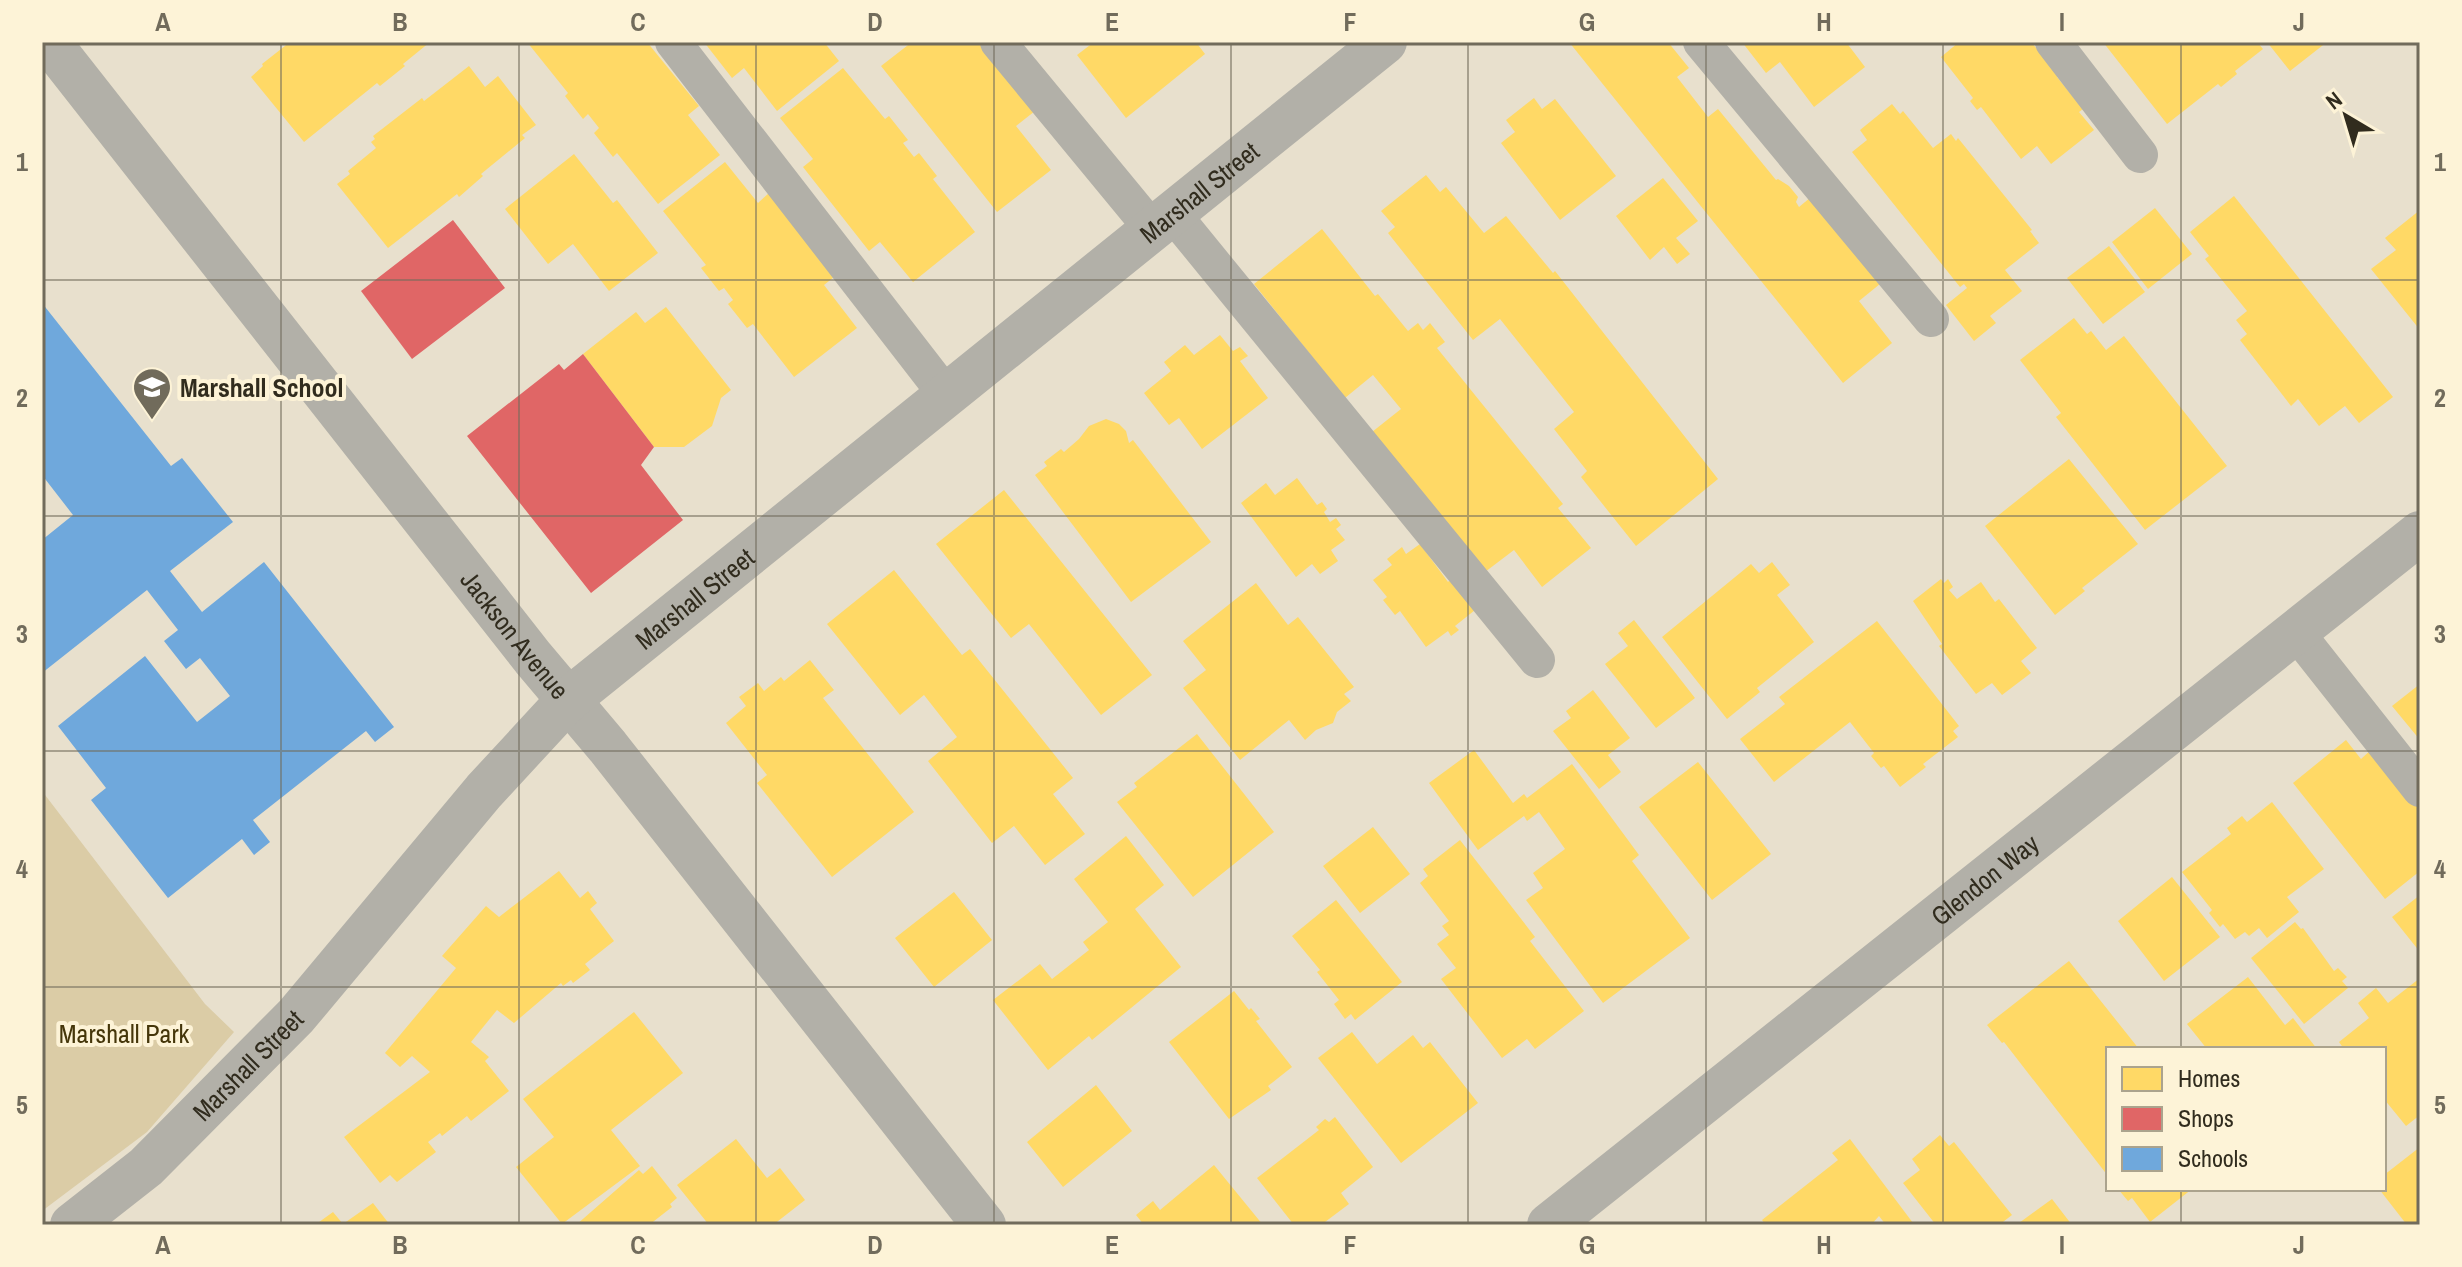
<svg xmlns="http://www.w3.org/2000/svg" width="2462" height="1267" font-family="'Archivo Narrow',sans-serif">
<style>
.green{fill:#dbcca6}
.homes{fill:#ffd966}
.shops{fill:#e06666}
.schools{fill:#6fa8dc}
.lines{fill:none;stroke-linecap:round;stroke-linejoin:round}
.service{stroke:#b2b0a8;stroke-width:36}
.minor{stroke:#b2b0a8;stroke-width:44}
.grid{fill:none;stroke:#716b5b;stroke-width:2;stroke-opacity:0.55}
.labels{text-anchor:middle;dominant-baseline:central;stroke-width:8;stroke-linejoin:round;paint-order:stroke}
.street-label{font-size:26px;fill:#312c1e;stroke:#fdf3d7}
.poi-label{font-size:26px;font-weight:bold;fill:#312c1e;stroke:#fdf3d7;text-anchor:start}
.park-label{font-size:26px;fill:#45360a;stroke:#fdf3d7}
.neatline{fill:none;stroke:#716b5b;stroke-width:3}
.grid-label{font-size:26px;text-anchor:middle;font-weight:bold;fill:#716b5b}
</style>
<rect width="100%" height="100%" fill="#e8e0cd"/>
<!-- green -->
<path class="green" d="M42 791 205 1004 234 1032 147 1132 42 1211Z"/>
<!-- homes -->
<path class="homes" d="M290 42H430L403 64 405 66 380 86 377 83 304 142 251 77 263 66 262 64Z
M527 42H647L699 106 688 115 720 155 658 204 617 153 613 157 594 133 599 128 588 114 583 119 565 96 568 93Z
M704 42H824L839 61 777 111 744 68 732 78Z
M912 42H980L1035 111 1016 126 1051 170 997 212 881 66Z
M1094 42H1196L1205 54 1126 118 1077 55Z
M1569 42H1668L1689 68 1677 77 1708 117 1718 109 1776 180 1778 179 1789 186 1798 197 1796 202 1799 207 1811 197 1891 275 1859 301 1892 343 1843 383Z
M1742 42H1846L1865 67 1814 107 1780 62 1766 73Z
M1959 42H2031L2060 75 2057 77 2083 109 2079 112 2094 130 2051 164 2037 146 2021 159 1981 107 1977 110 1970 101 1973 98 1941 57Z
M2103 42H2257L2263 49 2235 71 2237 74 2221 87 2218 84 2167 124Z
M2267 42H2327L2290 71Z
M469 66 485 87 498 76 536 125 522 135 525 138 481 174 483 176 459 197 457 194 388 248 337 184 350 174 348 171 376 148 371 142 375 139 373 136 422 98 424 101Z
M843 68 885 119 889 116 908 140 903 143 914 157 919 153 937 176 933 179 975 232 913 282 880 242 869 251 803 167 813 159 780 118Z
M1534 98 1542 109 1555 99 1616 176 1560 220 1501 143 1515 132 1506 120Z
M1892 104 1900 114 1903 111 1933 148 1951 134 1956 141 1958 138 2032 230 2030 231 2039 243 2005 270 2022 291 1990 316 1996 323 1974 341 1946 305 1967 288 1964 284 1960 287 1852 152 1867 140 1860 130Z
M574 154 613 203 617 200 658 253 609 291 573 244 548 264 505 209Z
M725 162 758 203 769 193 834 277 824 285 857 328 794 377 753 324 747 328 728 304 733 300 724 288 719 291 701 268 706 265 663 211Z
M1426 175 1440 192 1446 187 1484 233 1506 216 1553 273 1555 271 1718 479 1636 546 1581 477 1587 471 1554 429 1574 412 1500 319 1473 340 1388 233 1395 227 1381 211Z
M1663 178 1698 221 1676 238 1690 254 1677 264 1664 247 1650 260 1616 216Z
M2234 196 2393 397 2359 423 2345 406 2319 426 2298 399 2291 406 2240 340 2247 334 2236 320 2247 311 2205 259 2209 256 2190 232Z
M2155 208 2192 254 2148 289 2112 242Z
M2420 210V330L2371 269 2396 250 2385 238Z
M1322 229 1375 296 1378 294 1408 331 1418 323 1423 330 1430 323 1445 342 1437 348 1563 504 1558 508 1591 548 1542 587 1514 550 1485 572 1372 432 1401 409 1373 375 1345 398 1254 284Z
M2109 246 2145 292 2103 324 2067 278Z
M666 307 731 390 721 398 712 426 684 447H654L583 354 636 312 645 323Z
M2074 318 2087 334 2091 331 2106 350 2124 336 2227 466 2145 530 2056 417 2061 413 2020 360Z
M1220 335 1233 351 1240 347 1248 356 1240 361 1268 398 1202 449 1179 418 1169 425 1144 393 1171 371 1164 362 1185 345 1194 355Z
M1106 419 1119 424 1126 431 1129 443 1133 440 1211 542 1131 602 1035 475 1047 466 1044 462 1061 449 1064 452 1079 439 1089 426Z
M2069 459 2138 544 2082 588 2085 591 2055 615 1985 526Z
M1297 478 1317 505 1322 502 1327 509 1324 512 1330 522 1336 518 1341 525 1336 529 1345 540 1331 550 1338 561 1320 574 1312 564 1296 577 1241 503 1266 483 1275 495Z
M1004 490 1152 675 1101 715 1029 624 1011 638 936 544Z
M1420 544 1448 582 1450 580 1475 610 1455 626 1459 630 1451 636 1448 631 1426 647 1400 611 1395 615 1383 600 1387 597 1373 580 1392 565 1387 559 1402 547 1406 554Z
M1772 562 1790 585 1777 595 1814 642 1757 688 1760 692 1727 719 1662 637 1751 564 1759 573Z
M894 570 962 655 970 649 1073 778 1053 794 1085 834 1045 865 1014 826 992 843 928 761 957 737 924 695 900 715 827 624Z
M1941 579 1944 583 1948 579 1953 587 1949 590 1957 599 1981 582 1995 602 1999 599 2037 648 2021 661 2031 673 2002 695 1992 683 1976 694 1939 646 1942 644 1913 601Z
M1256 583 1288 625 1298 617 1354 687 1344 694 1351 701 1337 712 1333 723 1316 730 1305 740 1289 720 1240 760 1183 688 1206 670 1183 641Z
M1634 620 1695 698 1656 728 1605 664 1628 646 1618 633Z
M1877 621 1959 726 1953 731 1958 737 1923 764 1926 767 1900 787 1884 766 1881 768 1871 756 1874 753 1850 722 1774 782 1740 739 1785 704 1779 697Z
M810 660 834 690 823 698 914 812 832 877 757 783 767 775 726 723 746 706 739 697 758 683 764 691 781 677 784 681Z
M2420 684V740L2392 706Z
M1593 690 1630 738 1608 755 1621 772 1599 789 1553 731 1571 718 1566 711Z
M1197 734 1274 832 1193 897 1117 802 1137 787 1134 783Z
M2346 740 2361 759 2373 748 2420 807V871L2385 899 2293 783Z
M1474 750 1513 803 1524 794 1527 798 1572 764 1639 855 1632 861 1690 938 1603 1003 1526 900 1543 888 1533 873 1565 849 1539 812 1527 821 1524 816 1478 850 1429 783Z
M1698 762 1771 854 1712 900 1639 807Z
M2272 802 2324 869 2287 897 2299 912 2267 938 2259 928 2249 936 2245 932 2235 939 2223 924 2220 927 2209 913 2212 910 2182 872 2231 834 2227 828 2242 816 2247 822Z
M1373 827 1410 874 1360 913 1323 866Z
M1126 836 1164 885 1135 909 1181 967 1092 1040 1089 1036 1048 1070 993 1000 1040 964 1052 979 1089 950 1083 942 1108 922 1074 879Z
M1460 840 1535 937 1530 941 1584 1011 1535 1049 1527 1039 1502 1058 1441 979 1456 968 1437 944 1449 935 1442 926 1449 921 1420 883 1428 876 1423 869Z
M559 871 580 898 588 891 597 903 590 909 614 941 585 964 590 970 573 983 571 980 563 986 561 983 514 1023 497 1010 471 1042 489 1057 485 1061 509 1091 471 1121 467 1116 442 1136 440 1133 428 1142 436 1152 397 1182 390 1175 380 1183 344 1137 430 1072 412 1056 400 1067 385 1053 456 968 442 956 486 906 499 917Z
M2172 877 2220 937 2164 981 2118 921Z
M954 892 992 940 934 987 895 938Z
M2420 895V952L2392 917Z
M1336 900 1402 982 1355 1020 1351 1014 1345 1019 1334 1004 1339 1000 1317 972 1320 970 1292 936Z
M2295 922 2301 929 2303 928 2334 971 2338 968 2347 977 2342 981 2348 988 2304 1024 2251 958Z
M2069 961 2139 1049H2108V1176L2004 1042 2002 1043 1987 1025Z
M2248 977 2285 1025 2293 1018 2317 1049H2207L2187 1024Z
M2420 978V1115L2406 1126 2384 1099V1049H2344L2339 1042 2369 1018 2358 1003 2376 988 2388 1003Z
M1234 991 1249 1010 1251 1008 1260 1019 1256 1021 1292 1067 1268 1086 1271 1090 1229 1119 1169 1042Z
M634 1012 683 1073 611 1130 640 1166 562 1224 516 1167 554 1137 523 1099Z
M1352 1032 1377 1064 1413 1035 1423 1048 1430 1042 1478 1103 1401 1163 1318 1058Z
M1096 1085 1132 1131 1063 1187 1027 1142Z
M1335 1117 1373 1167 1341 1193 1349 1204 1321 1225H1294L1257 1178 1319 1130 1316 1127 1325 1119 1329 1122Z
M1940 1135 1949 1146 1954 1142 2012 1215 1999 1225H1936L1903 1183 1920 1170 1912 1159Z
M736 1139 767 1178 780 1168 805 1200 773 1225H709L677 1185Z
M1850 1139 1913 1223 1886 1225 1879 1216 1871 1225H1766L1762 1220 1838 1160 1832 1153Z
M2420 1147V1225H2407L2379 1189H2384V1175Z
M1214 1165 1263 1225H1144L1136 1215 1153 1201 1160 1210Z
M652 1166 677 1198 670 1204 672 1207 649 1225H576L639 1170 643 1174Z
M2118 1189H2192L2150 1222 2132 1198 2128 1201Z
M2052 1199 2072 1225H2021L2019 1223Z
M373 1203 390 1225H315L333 1212 343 1224Z"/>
<!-- shops -->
<path class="shops" d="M453 220 505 288 412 359 361 291Z
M583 354 654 447 641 465 683 520 591 593 467 436 559 364 564 370Z"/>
<!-- schools -->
<path class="schools" d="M42 303 171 466 182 458 233 522 170 571 202 612 264 562 394 727 375 742 366 731 253 820 270 842 254 855 242 839 168 898 91 800 106 788 58 726 145 656 197 722 230 696 200 658 186 669 164 641 178 630 147 590 42 673V540L73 515 42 475Z"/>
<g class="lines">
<!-- service -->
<path class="service" d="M673 42 947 396
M998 42 1153 230
M1701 42 1931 319
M2053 42 2140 155
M1172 213 1537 660
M2296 632 2420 789"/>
<!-- minor -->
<g class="minor">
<path id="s1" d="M49 42 533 658 608 747 984 1225"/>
<path id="s2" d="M72 1225 146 1167 296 1016 484 791 568 700 1385 42"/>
<path id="s3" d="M1549 1225 2420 533"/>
</g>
</g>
<!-- grid -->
<path class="grid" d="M281 42V1225M519 42V1225M756 42V1225M994 42V1225M1231 42V1225M1468 42V1225M1706 42V1225M1943 42V1225M2181 42V1049M42 280H2420M42 516H2420M42 751H2420M42 987H2420M2181 1189V1225"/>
<!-- icons -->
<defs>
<symbol id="school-pin" viewBox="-11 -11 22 30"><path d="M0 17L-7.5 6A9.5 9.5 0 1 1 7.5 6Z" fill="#716b5b" stroke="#fdf3d7"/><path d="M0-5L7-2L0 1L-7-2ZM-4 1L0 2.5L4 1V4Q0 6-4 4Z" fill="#fff"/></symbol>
</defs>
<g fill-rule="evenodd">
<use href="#school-pin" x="130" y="365" width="44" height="60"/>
</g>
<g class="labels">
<!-- street labels -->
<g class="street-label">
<text stroke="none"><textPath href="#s2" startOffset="1534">Marshall Street</textPath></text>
<text stroke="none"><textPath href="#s2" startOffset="886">Marshall Street</textPath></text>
<text stroke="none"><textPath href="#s1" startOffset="754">Jackson Avenue</textPath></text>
<text stroke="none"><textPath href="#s3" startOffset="556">Glendon Way</textPath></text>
<text stroke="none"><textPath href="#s2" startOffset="238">Marshall Street</textPath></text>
</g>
<!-- poi labels -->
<g class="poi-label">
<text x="180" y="387">Marshall School</text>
</g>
<!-- park labels -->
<g class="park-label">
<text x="124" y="1033">Marshall Park</text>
</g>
</g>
<!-- border -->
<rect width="2462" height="1267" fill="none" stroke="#fdf3d7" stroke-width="88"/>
<!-- legend -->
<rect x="2106" y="1047" width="280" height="144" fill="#fdf3d7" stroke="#aba38d" stroke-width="2"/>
<rect x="2122" y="1067" width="40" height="24" fill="#ffd966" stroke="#aba38d" stroke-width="2"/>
<text x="2178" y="1087" font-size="24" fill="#312c1e">Homes</text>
<rect x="2122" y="1107" width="40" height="24" fill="#e06666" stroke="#aba38d" stroke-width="2"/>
<text x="2178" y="1127" font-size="24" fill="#312c1e">Shops</text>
<rect x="2122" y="1147" width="40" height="24" fill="#6fa8dc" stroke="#aba38d" stroke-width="2"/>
<text x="2178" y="1167" font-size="24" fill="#312c1e">Schools</text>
<!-- north arrow -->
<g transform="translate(2346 116) rotate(322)" stroke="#fdf3d7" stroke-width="6" paint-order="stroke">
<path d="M0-6L14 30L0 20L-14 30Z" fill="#312c1e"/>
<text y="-12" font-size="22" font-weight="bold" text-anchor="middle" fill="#312c1e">N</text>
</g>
<rect x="44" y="44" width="2374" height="1179" class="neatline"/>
<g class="grid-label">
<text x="163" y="31">A</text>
<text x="400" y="31">B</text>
<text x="638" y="31">C</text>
<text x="875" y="31">D</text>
<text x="1112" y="31">E</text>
<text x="1350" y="31">F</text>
<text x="1587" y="31">G</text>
<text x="1824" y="31">H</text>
<text x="2062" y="31">I</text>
<text x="2299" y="31">J</text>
<text x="22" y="171">1</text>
<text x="2440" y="171">1</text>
<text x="22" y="407">2</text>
<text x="2440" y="407">2</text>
<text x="22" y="643">3</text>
<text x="2440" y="643">3</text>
<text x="22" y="878">4</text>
<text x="2440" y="878">4</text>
<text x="22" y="1114">5</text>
<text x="2440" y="1114">5</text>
<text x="163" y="1254">A</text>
<text x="400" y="1254">B</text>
<text x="638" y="1254">C</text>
<text x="875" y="1254">D</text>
<text x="1112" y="1254">E</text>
<text x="1350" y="1254">F</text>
<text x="1587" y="1254">G</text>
<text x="1824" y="1254">H</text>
<text x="2062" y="1254">I</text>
<text x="2299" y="1254">J</text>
</g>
</svg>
